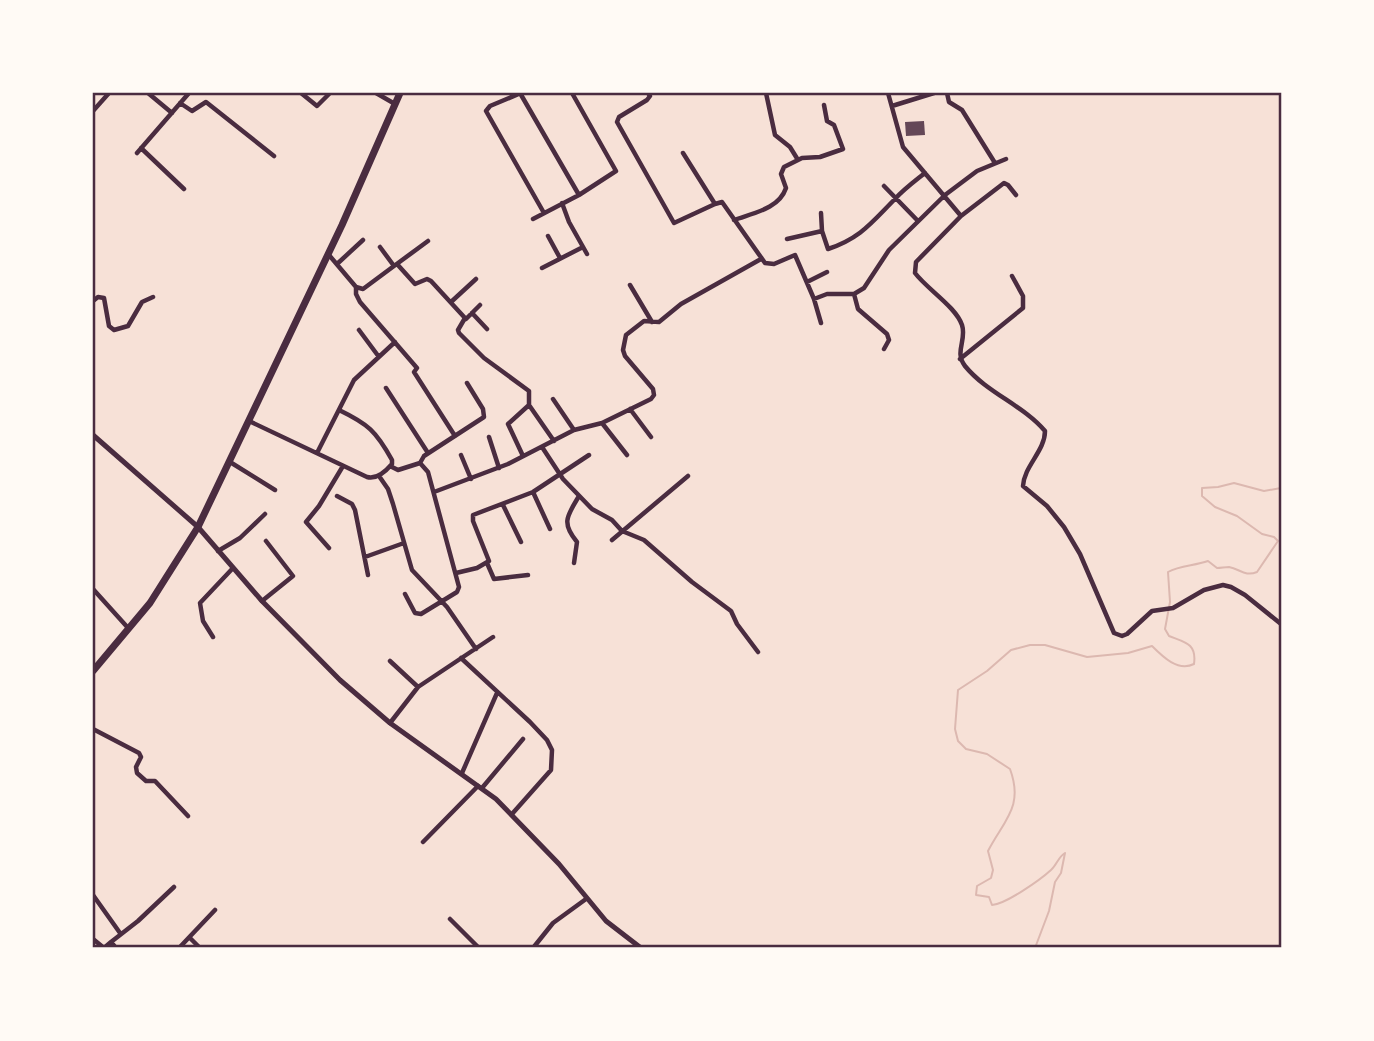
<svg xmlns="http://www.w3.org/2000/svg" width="1374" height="1041" font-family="'PT Sans Narrow',sans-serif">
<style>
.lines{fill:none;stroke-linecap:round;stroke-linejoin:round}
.stream{stroke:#dcb8b0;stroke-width:2}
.building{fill:#644757}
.minor{stroke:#4a2c40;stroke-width:4.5}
.secondary{stroke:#4a2c40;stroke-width:5}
.trunk{stroke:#4a2c40;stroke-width:7}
.neatline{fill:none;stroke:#4a2c40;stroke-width:2.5}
</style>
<rect width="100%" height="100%" fill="#f7e1d7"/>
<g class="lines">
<!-- stream -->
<path class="stream" d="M1035 948 1049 911 1055 882 1061 873 1065 853C1058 857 1057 865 1051 870 1040 880 1006 904 992 905L989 897 976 895 977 886 991 878 993 870 988 851C1004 820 1024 807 1010 769L987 754 966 749 958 741 955 729 958 690 987 671 1011 650 1030 645H1045L1087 657 1128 653 1152 646C1163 657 1178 672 1194 664 1197 643 1184 642 1169 636L1165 629 1170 602 1168 572C1180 565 1194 566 1208 561L1217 568C1221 568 1225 567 1229 567 1240 569 1245 577 1257 572L1278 541 1274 537 1262 534 1237 516 1215 507 1202 496V488L1218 487 1234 483 1264 491 1281 488"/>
</g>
<!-- building -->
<path class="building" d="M924 121 925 135 906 136 905 122Z"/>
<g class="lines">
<!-- minor -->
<path class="minor" d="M148 93 172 113
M301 93 317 106 330 93
M376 93 395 104
M520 93 579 195
M521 93 490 106 486 111 544 213
M648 93 650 96 647 100 619 117 617 122 674 223 715 204
M766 93 775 135 790 147 798 160
M888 93 903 147 961 216 916 262 915 273C927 289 956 307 962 325 967 340 954 352 965 366 987 393 1023 405 1045 431 1045 451 1024 466 1023 486L1047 506 1064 527 1080 554 1114 633 1122 636 1127 634 1152 611 1173 608 1204 590 1223 585 1231 587 1245 595 1281 624
M947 93 949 102 962 110 995 163
M180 103 192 111 206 102 274 156
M892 106 934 93
M93 111 109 93
M141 148 184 189
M137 153 189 93
M683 153 715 204 722 202 765 263 774 264 795 255 814 299 827 294H854
M884 186 918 221
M562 203 569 222 587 254
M821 213 822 231 828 249C861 238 872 222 895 199 904 189 915 181 925 173
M961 216 1004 183 1008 185 1016 195
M533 219 579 195 616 171 572 93
M734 220C753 213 779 209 786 188L781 174 784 167 802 158 820 157 843 149 834 125 827 121 824 105
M548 236 560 258
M787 239 822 231
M380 247 394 266 428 241
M329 255 356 287V294L360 302 417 368 414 372 455 436
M337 264 363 240
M397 264 415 284 427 279 431 281 465 318 458 330 459 333 484 358 529 391V405L508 424 523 456
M542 268 583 247
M807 282 827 272
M630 285 652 322
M356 287 363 289 394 266
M814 299 821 323
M93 301 98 297 104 298 109 326 114 330 128 326 142 302 153 297
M451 302 476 279
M472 313 487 329
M466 319 480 305
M359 330 379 357
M884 349 889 340 887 334 858 309 854 294 864 288 889 250 945 195 977 171 1006 159
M960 359 1023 308V296L1012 276
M386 388 428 453
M553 399 574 430
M529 405 554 441
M630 409 651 437
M249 421 367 477C377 480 386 471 392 464V460C376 431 368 424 339 410
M602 423 627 455
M489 437 499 468
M542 447 563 479 592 509 612 520 622 531 644 540 692 582 731 611 737 624 758 652
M317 453 354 380 395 342
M461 455 471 479
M230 462 275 490
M420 463 424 456 484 417 483 409 467 383
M390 466 398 470 420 463 428 472 459 587 457 592 421 614 415 613 405 594
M379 476 388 489 393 504 412 570 447 607 476 649
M434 492 508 464 574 430 602 423 651 399 654 395 653 389 625 356 623 350 626 335 644 321 659 322 681 304 761 259
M533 492 550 529
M337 496 352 504 355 510 368 575
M503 505 521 542
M612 540 688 476
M329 548 306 522 319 506 343 466
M218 551 240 538 265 514
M365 557 404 543
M487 563 494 579 528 575
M574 563 577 542C561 523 567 516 579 496
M456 573 477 568 489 561 473 521V515L533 492 589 455
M93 589 129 629
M262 601 293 576 266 541
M213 637 203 621 200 603 233 568
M461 658 530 722 547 740 552 750 551 770 512 814
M390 661 418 687
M390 723 418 687 493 637
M93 729 139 753 141 757 136 767 137 773 146 781H155L188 816
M462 773 497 693
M482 788 523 739
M423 842 478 786
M93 895 120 933
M450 919 479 948
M190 938 200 948
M93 939 104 948
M111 942 138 921 174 887
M104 948 111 942 116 948
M179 948 215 910
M533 948 553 923 586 899"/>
<!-- secondary -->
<path class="secondary" d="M93 435 198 527 262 601 340 680 390 723 496 799 559 864 606 921 641 948"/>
<!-- trunk -->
<path class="trunk" d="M93 671 150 603 198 527 342 225 400 93"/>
</g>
<!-- border -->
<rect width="1374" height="1041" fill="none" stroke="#fffaf5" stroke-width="189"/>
<rect x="94" y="94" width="1186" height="852" class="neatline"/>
</svg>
